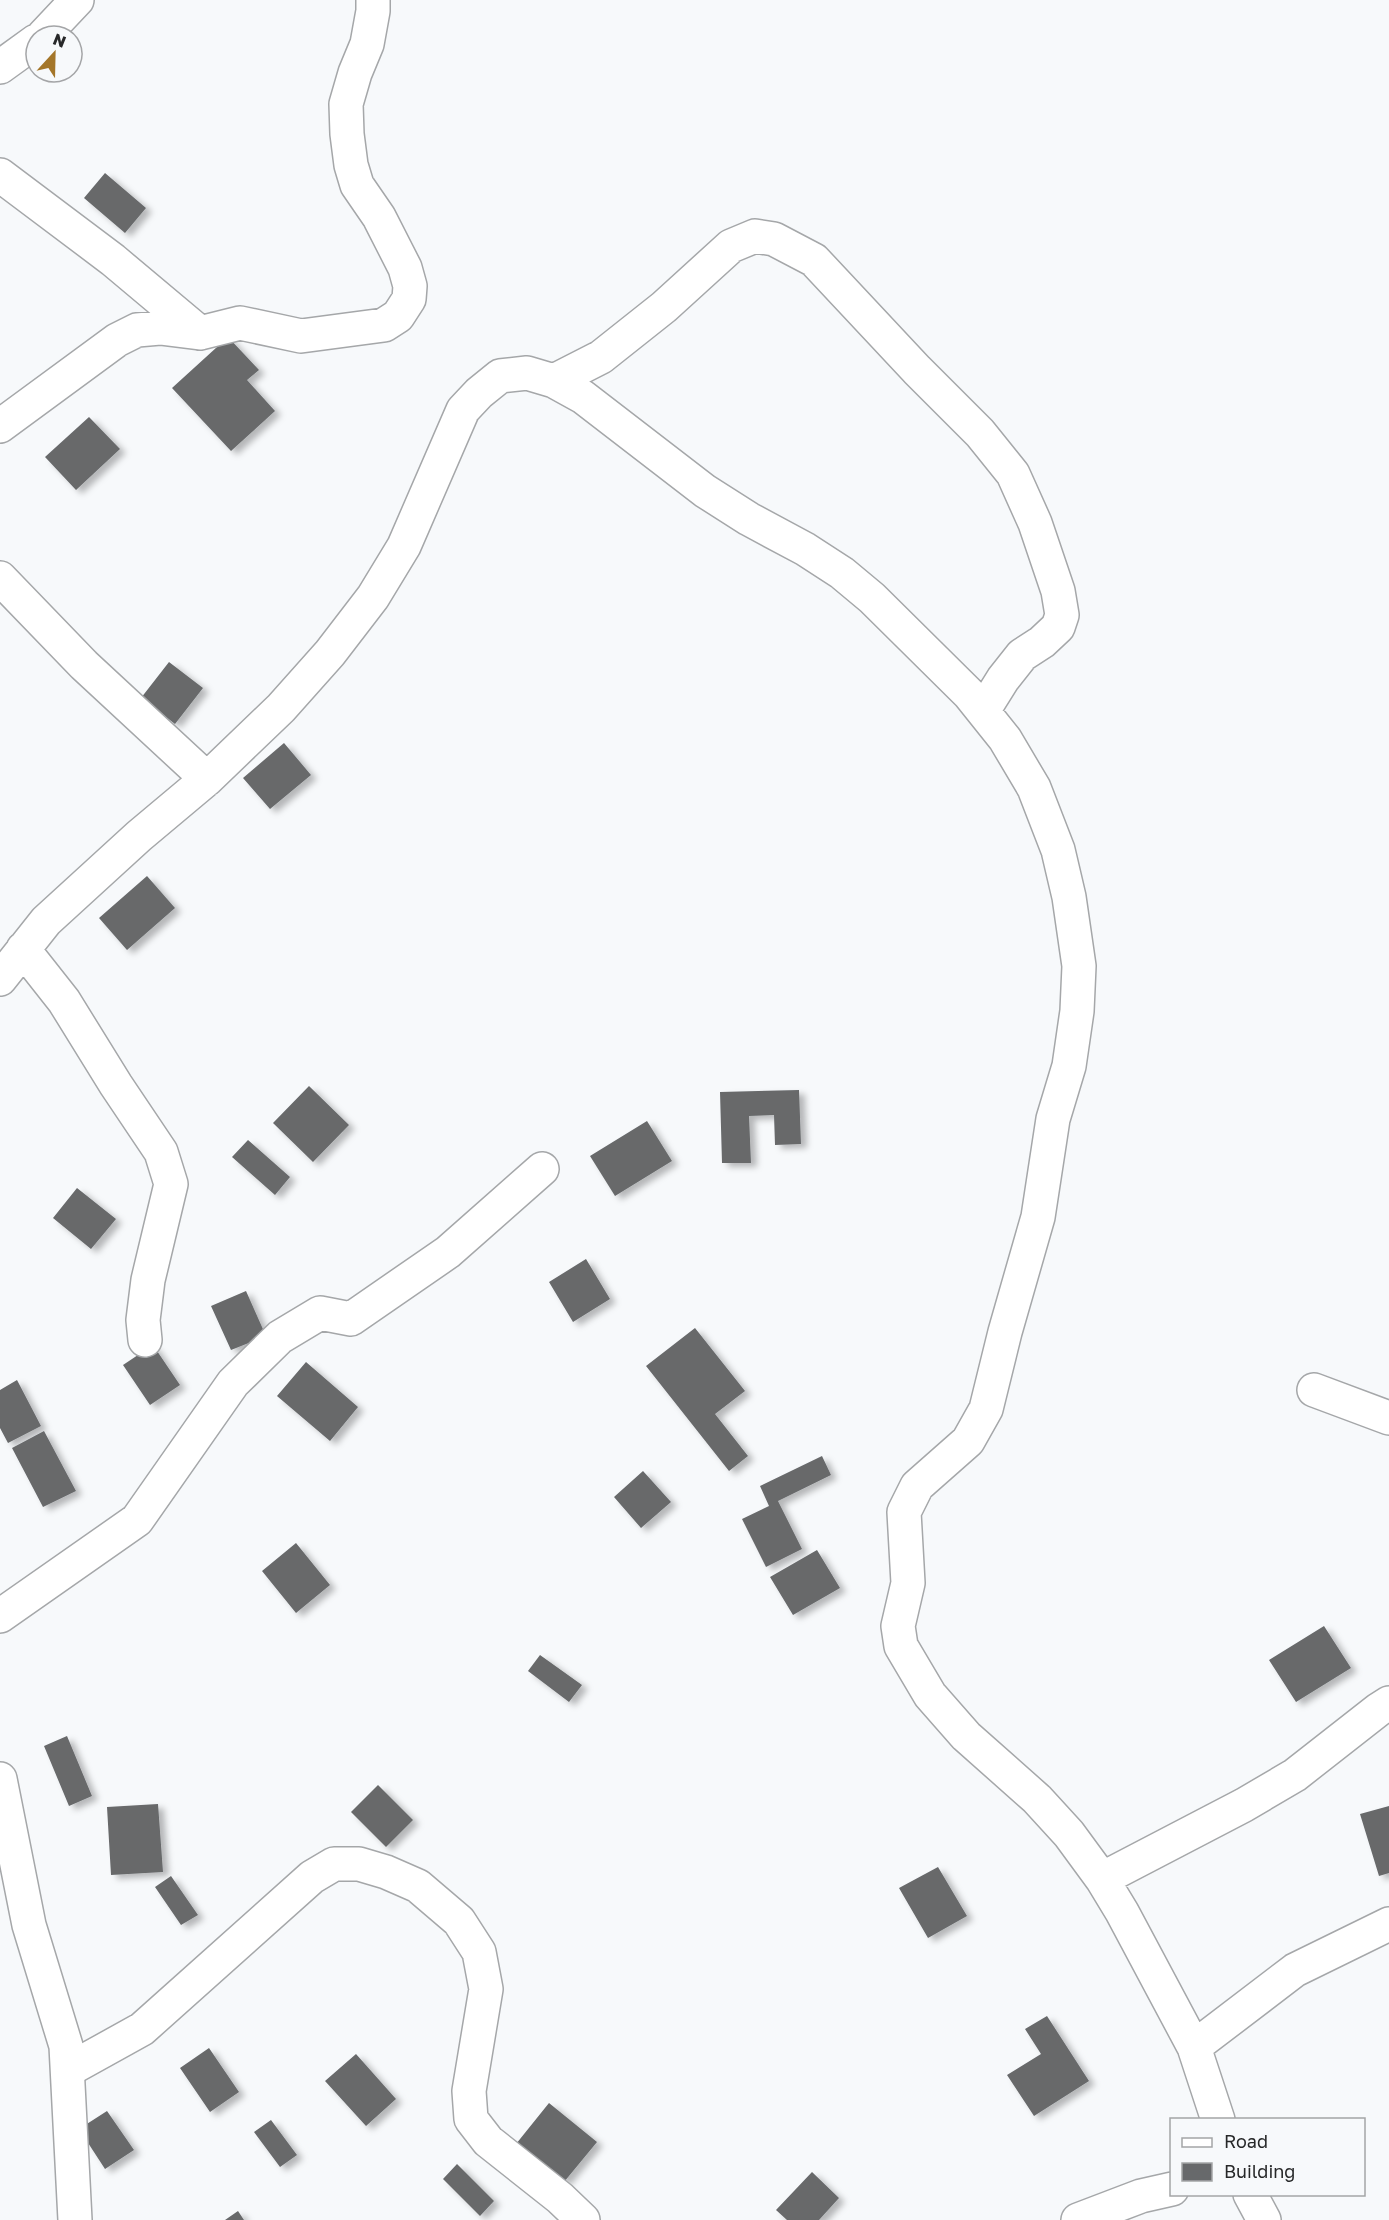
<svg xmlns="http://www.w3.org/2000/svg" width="1389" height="2220" font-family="'Golos Text',sans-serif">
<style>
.building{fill:#67696b;filter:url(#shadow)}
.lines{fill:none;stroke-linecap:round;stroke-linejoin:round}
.street-casing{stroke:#a5a7a9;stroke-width:36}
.secondary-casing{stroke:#a5a7a9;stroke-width:36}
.street{stroke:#fff;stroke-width:33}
.secondary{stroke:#fff;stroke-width:33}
</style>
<defs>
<filter id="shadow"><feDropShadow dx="6" dy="4" stdDeviation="3" flood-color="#0004"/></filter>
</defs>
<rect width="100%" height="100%" fill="#f7f9fb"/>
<!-- building -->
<path class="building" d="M105 173 146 208 125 233 84 198Z
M228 337 259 370 247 380 275 411 231 451 172 388Z
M89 417 120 449 76 490 45 457Z
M169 662 203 688 175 724 141 698Z
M284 743 311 775 270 809 243 778Z
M147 876 175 908 127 950 99 918Z
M309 1086 349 1125 313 1162 273 1123Z
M799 1090 801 1144 775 1145 774 1115 749 1116 751 1163H722L720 1092Z
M647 1121 672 1161 615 1196 590 1156Z
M248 1140 290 1177 275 1195 232 1157Z
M77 1188 116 1219 91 1249 53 1218Z
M586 1259 610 1299 573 1322 549 1282Z
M246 1291 266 1336 231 1350 211 1306Z
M695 1328 745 1391 715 1414 748 1456 729 1471 646 1366Z
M153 1345 180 1385 150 1405 123 1365Z
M306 1362 358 1407 330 1441 277 1396Z
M17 1380 41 1426 8 1443 0 1428V1390Z
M44 1431 76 1491 43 1507 12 1448Z
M822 1456 831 1475 778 1501 802 1549 766 1567 742 1519 769 1506 760 1486Z
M643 1471 671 1502 641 1528 614 1497Z
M296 1543 330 1585 296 1613 262 1571Z
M817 1550 840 1588 793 1615 770 1577Z
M1324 1626 1351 1668 1296 1702 1269 1660Z
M540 1655 582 1685 569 1702 528 1671Z
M67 1736 92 1796 69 1806 44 1746Z
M378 1785 413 1820 386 1847 351 1812Z
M158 1804 163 1872 111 1875 107 1807Z
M1389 1806V1873L1379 1876 1360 1814Z
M938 1867 967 1916 928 1938 899 1888Z
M171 1876 198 1915 181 1925 155 1887Z
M1047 2016 1089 2081 1034 2116 1007 2075 1041 2054 1025 2029Z
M209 2048 239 2092 210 2112 180 2068Z
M356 2054 396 2099 366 2126 325 2081Z
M549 2103 597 2142 564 2182 516 2144Z
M107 2111 134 2150 105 2169 79 2129Z
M271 2120 297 2155 280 2167 254 2132Z
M457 2164 494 2201 480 2216 443 2179Z
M812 2172 839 2198 819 2220H787L776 2210Z
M238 2211 244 2220H225Z"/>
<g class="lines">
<defs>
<path id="street" d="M43 36 77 0
M0 67 36 41
M0 175 113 260 200 333
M554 381 601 357 664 307 731 246 755 236 774 239 814 260 917 370 980 433 1013 474 1035 523 1058 591 1062 615 1058 627 1042 642 1022 655 1003 679 983 711
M0 426 117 340 137 330 160 328 200 333 240 323 301 336 384 325 398 316 409 299 410 286 405 268 379 217 357 185 351 165 347 134 346 104 355 73 367 44 373 11V0
M0 578 84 665 207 779
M23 949 64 1001 116 1085 161 1152 171 1184 148 1280 143 1320 145 1340
M0 979 46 921 139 836 207 779 281 708 330 653 373 597 404 546 463 410 479 393 500 376 527 373 554 381 583 397 705 491 749 519 805 549 842 573 872 598 969 694 1005 739 1034 788 1058 850 1069 897 1079 966 1077 1011 1069 1066 1053 1119 1038 1217 1005 1332 986 1409 968 1441 917 1486 904 1512 908 1583 898 1626 901 1646 930 1695 966 1736 1037 1799 1069 1834 1102 1879 1122 1912 1194 2047 1218 2120
M1314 1390 1389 1418
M0 1616 137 1520 233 1383 280 1337 320 1313 351 1319 448 1252 542 1169
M1102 1879 1244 1805 1295 1775 1378 1710 1389 1703
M1194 2047 1295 1970 1389 1924
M68 2070 142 2029 312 1877 334 1864H359L386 1872 418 1886 459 1921 479 1952 486 1989 469 2091 471 2119 488 2141 560 2198 583 2220
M1250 2194 1264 2220
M1078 2220 1141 2196 1172 2189"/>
<path id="secondary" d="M0 1779 29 1925 66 2046 75 2220"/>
</defs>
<!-- street casing -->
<use href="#street" class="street-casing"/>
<!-- secondary casing -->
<use href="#secondary" class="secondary-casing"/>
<!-- street -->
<use href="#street" class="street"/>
<!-- secondary -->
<use href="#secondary" class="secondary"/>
</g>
<!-- legend -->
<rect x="1170" y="2118" width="195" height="78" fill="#f7f9fb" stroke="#a4a5a7" stroke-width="1.5"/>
<rect x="1182" y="2138" width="30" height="9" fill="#ffffff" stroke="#a4a5a7" stroke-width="1.5"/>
<text x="1224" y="2148" font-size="18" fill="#272829">Road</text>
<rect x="1182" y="2163" width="30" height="18" fill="#67696b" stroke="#a4a5a7" stroke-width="1.5"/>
<text x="1224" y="2178" font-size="18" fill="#272829">Building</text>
<!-- north arrow -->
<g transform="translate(54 54) rotate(22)"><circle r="28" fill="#f7f9fb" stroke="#a4a5a7" stroke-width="1.5"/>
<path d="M0-4.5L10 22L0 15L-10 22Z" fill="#a47629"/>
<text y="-9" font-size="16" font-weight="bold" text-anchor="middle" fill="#272829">N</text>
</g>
</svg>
